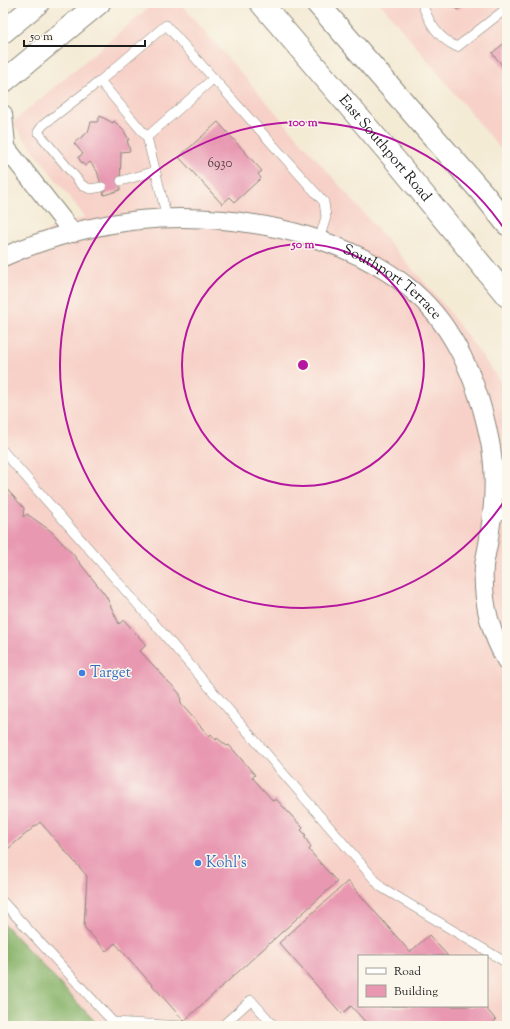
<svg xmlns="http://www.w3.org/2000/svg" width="510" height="1029" font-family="'Sorts Mill Goudy',serif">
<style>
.built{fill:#f7d1c8;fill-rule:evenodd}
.forest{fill:#8cb66e;stroke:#546945}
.building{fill:#e898b1}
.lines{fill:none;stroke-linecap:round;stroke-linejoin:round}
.lane-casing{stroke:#888478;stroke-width:10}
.street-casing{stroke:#888478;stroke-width:20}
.secondary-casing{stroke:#888478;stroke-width:24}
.primary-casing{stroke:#888478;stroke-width:24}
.lane{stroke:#fff;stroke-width:9}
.street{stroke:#fff;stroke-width:18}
.secondary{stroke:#fff;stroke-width:22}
.primary{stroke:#fff;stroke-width:22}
.ring{fill:none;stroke:#b5179e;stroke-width:2}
.shop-dot{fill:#3f7fe0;stroke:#fbf7ec;stroke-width:1.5}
.labels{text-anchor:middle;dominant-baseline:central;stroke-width:3;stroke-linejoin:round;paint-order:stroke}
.number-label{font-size:13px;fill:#4f3b41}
.street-label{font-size:15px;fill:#1c1c1c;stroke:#fbf7ec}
.shop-label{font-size:15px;fill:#366cbe;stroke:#fbf7ec;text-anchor:start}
.centre{fill:#b5179e;stroke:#fbf7ec;stroke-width:2}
.ring-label{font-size:12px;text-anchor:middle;font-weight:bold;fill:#b5179e;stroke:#fbf7ec;stroke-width:3;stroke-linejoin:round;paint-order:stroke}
</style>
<rect width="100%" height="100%" fill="#fbf7ec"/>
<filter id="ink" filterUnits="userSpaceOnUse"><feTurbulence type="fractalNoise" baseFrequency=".025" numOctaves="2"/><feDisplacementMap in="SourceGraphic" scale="8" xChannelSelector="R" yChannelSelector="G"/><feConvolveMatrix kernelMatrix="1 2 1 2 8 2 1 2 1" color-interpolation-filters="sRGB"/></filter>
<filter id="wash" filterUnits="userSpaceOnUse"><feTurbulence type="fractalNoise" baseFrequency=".012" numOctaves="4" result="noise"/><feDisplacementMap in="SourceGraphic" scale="16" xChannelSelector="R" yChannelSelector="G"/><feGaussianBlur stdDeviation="0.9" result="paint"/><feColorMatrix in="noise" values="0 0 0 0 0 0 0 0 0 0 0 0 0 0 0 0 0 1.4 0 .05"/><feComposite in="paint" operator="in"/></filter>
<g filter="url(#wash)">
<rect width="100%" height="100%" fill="#f4ebd5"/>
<!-- built -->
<path class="built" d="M154 3H180L444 305 507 390V1026H99L3 923V248L85 217 12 123ZM359 956H487V1006H359Z
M380 3H507V157Z"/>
<!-- forest -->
<path class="forest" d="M3 923 99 1026H3Z"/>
<g id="blocks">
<!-- building -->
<path class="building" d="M451 3H466L457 10Z
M507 41V71L492 53Z
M100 116 113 123 114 121 124 131 129 140H127L130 151 121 152 120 190 104 195 97 171 90 162 85 166 81 162 78 157 83 154 74 143 88 132 91 122H97Z
M218 122 262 171 258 174 261 178 235 202 230 197 222 204 179 157Z
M3 485 24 508 23 517 27 514 51 531 72 553 106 596 119 624 124 620 146 645 140 651 180 694 181 704 209 736 211 734 216 740 217 738 227 746 229 745 255 775 252 777 273 801 276 799 303 828 301 830 306 835 304 836 311 847 309 850 337 882 184 1021 115 943 106 951 84 927 87 876 40 822 3 853Z
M348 881 410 952 429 935 448 956H359V1006H484L496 1020 489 1026H369L351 1006 342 1014 279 943Z"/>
</g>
</g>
<g filter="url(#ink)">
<use href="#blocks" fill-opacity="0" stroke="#888478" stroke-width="1"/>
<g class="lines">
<defs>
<path id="lane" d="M422 3C429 23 438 38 457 47L507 8
M100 81 43 125 38 132 82 185 90 189 102 187
M147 137 214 78
M121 181 156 171
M167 218 147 137 100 81 166 25 324 202 326 217 319 240
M3 451 154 623 381 887 507 963
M491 522 507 512
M3 902 113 1022 184 1026
M222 1026 251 1000 274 1026"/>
<g id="street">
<path d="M3 114 6 145"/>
<path d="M3 144 73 233"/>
<path id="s1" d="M3 257C46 238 93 225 140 220 243 210 387 238 447 330 470 365 482 401 490 442 496 473 494 507 489 538 488 547 485 557 484 566 482 600 490 633 507 662"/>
</g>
<g id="secondary">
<path id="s2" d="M261 3 396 161 507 296"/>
<path d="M317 3 485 196 507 224"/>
</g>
<path id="primary" d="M3 32 38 3
M3 82 99 3"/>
</defs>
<!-- lane casing -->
<use href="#lane" class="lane-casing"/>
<!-- street casing -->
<use href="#street" class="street-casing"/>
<!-- secondary casing -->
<use href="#secondary" class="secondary-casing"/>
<!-- primary casing -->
<use href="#primary" class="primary-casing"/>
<!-- lane -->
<use href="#lane" class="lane"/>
<!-- street -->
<use href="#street" class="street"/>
<!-- secondary -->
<use href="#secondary" class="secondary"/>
<!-- primary -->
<use href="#primary" class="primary"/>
</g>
</g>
<!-- distance rings -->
<g class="ring">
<circle cx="303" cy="365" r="121"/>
<path d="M507 497A243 243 0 1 1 507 233"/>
</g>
<!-- markers -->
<g class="shop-dot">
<circle cx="82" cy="673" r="4"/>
<circle cx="198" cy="863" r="4"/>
</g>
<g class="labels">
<!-- number labels -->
<g class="number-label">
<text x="220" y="164">6930</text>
</g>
<!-- street labels -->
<g class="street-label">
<text stroke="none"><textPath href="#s2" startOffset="191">East Southport Road</textPath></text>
<text stroke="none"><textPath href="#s1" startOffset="409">Southport Terrace</textPath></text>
</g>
<!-- shop labels -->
<g class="shop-label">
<text x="90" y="673">Target</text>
<text x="206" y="863">Kohl's</text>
</g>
</g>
<circle cx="303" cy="365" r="6" class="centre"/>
<g class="ring-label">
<text x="303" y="126">100 m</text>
<text x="303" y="248">50 m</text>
</g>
<!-- margin -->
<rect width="510" height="1029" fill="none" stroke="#fbf7ec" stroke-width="16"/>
<!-- legend -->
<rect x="358" y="955" width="130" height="52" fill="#fbf7ec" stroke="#a29f99"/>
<rect x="366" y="968" width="20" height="6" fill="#ffffff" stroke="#a29f99"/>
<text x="394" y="975" font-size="12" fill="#1c1c1c">Road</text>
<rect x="366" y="985" width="20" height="12" fill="#e898b1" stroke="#a29f99"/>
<text x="394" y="995" font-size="12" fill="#1c1c1c">Building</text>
<!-- scale -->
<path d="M24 40v6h121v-6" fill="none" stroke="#1c1c1c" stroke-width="2"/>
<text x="30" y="40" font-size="12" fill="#1c1c1c" stroke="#fbf7ec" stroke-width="3" paint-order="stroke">50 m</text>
</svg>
